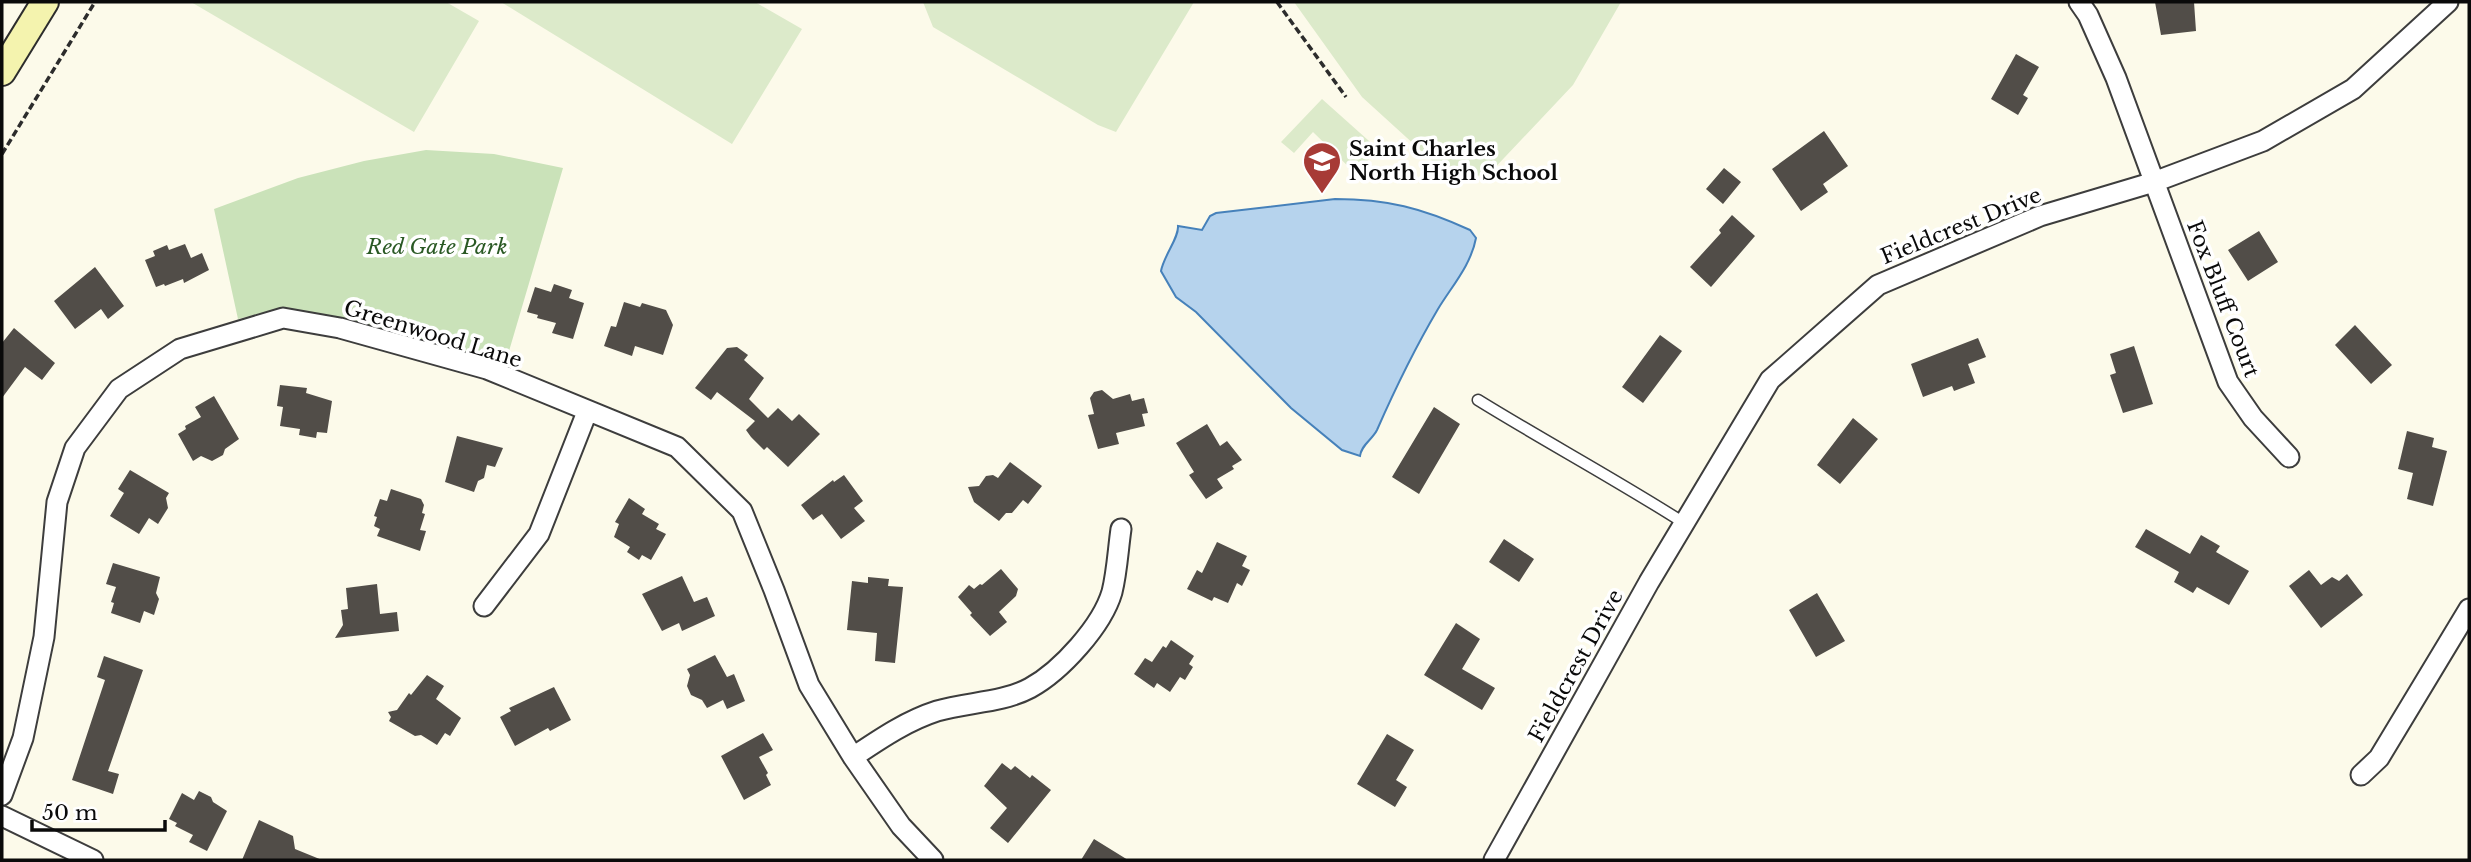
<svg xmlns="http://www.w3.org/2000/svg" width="2471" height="862" font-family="'Libre Baskerville',serif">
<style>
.green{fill:#cae2b9}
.pitch{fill:#dceaca}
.water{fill:#b6d3ed;stroke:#4681ba;stroke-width:2}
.building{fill:#514d48}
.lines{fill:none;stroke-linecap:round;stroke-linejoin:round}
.service-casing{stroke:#3d3d3d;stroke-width:13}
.minor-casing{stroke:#3d3d3d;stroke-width:23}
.secondary-casing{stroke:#2c2c2c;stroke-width:30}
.path{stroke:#2c2c2c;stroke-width:3.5;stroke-dasharray:7 3.5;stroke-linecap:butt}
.service{stroke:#fff;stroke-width:10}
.minor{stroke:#fff;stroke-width:19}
.secondary{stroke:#f4f3ae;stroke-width:26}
.labels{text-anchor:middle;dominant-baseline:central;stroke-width:7;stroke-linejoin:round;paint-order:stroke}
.poi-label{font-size:21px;font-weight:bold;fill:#0a0a0a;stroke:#fff;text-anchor:start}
.street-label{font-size:21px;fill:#0a0a0a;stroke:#fff}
.park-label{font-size:21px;font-style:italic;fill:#2a5924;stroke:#fff}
</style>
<rect width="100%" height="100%" fill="#fcfaea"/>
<!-- green -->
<path class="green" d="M426 150 494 154 563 168 504 368 286 307 238 319 214 209 298 178 364 161Z"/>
<!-- pitch -->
<path class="pitch" d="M191 2H446L479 21 414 132Z
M501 2H755L802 29 732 144Z
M923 2H1194L1116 132 1098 125 933 27Z
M1294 2H1621L1573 85 1488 175 1450 177 1362 97Z
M1322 99 1378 149 1356 174 1313 132 1294 153 1281 142Z"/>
<!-- water -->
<path class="water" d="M1335 199C1387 199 1422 208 1470 230L1476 238C1471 265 1452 286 1438 309 1415 348 1395 389 1377 430 1372 440 1361 445 1360 456L1342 450 1291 408 1196 312 1176 297 1161 271C1164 255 1179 238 1178 226L1202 230 1210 216 1216 213Z"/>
<!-- building -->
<path class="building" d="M2155 2H2194L2196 31 2161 35Z
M2016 54 2039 67 2023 95 2028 98 2018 115 1991 99Z
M1824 131 1848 166 1823 184 1828 192 1801 211 1772 169Z
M1724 168 1741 182 1723 204 1706 189Z
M1732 215 1755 236 1711 287 1690 267 1721 233 1719 230Z
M2259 231 2278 262 2248 281 2228 250Z
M185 244 191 258 202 253 209 270 184 283 183 279 165 286 164 284 156 287 145 260 155 256 153 251 167 245 169 250Z
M95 267 124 306 108 319 101 309 75 329 54 301Z
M554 284 572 290 569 298 584 303 573 339 552 333 556 323 537 318 538 315 527 312 535 287 551 292Z
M624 302 640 307 642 303 666 310 673 325 663 355 635 346 632 356 604 346 611 326 616 327Z
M2355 325 2392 365 2371 384 2335 345Z
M14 328 55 363 42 380 25 367 2 398V343Z
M1660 335 1682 351 1643 403 1622 387Z
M1978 338 1986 357 1968 364 1975 383 1954 391 1952 386 1923 397 1911 364Z
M2134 346 2153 404 2123 413 2110 375 2116 373 2110 354Z
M737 347 748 355 744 360 764 378 749 399 768 418 778 408 792 421 799 414 820 434 788 467 767 447 764 450 751 437 746 430 755 421 717 392 711 400 695 388 727 348Z
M280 385 307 388 306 393 332 401 327 433 317 432 316 438 299 435 300 429 280 426 283 407 277 406Z
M1102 390 1113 399 1130 394 1132 401 1144 398 1148 413 1142 414 1145 426 1116 433 1119 444 1098 449 1088 415 1094 414 1090 398 1094 392Z
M214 396 239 439 225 449 223 455 212 461 201 456 193 461 178 434 186 429 185 426 201 417 195 407Z
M1434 407 1460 424 1419 494 1392 477Z
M1853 418 1878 439 1840 484 1817 465Z
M1207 424 1220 446 1227 441 1242 460 1232 466 1234 469 1217 479 1223 488 1206 499 1189 475 1194 472 1176 443Z
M2407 431 2434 438 2432 447 2447 451 2433 506 2407 499 2413 473 2398 469Z
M457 436 503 448 495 467 487 465 484 478 478 481 474 492 445 482Z
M1010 462 1042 486 1028 504 1023 500 1012 513H1006L999 521 974 502 968 487 979 486 986 476 993 475 998 478Z
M130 470 169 493 166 498 168 508 158 524 149 518 139 534 110 516 124 493 118 489Z
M844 475 863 501 854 508 865 521 841 539 822 514 813 520 801 505 833 480 834 482Z
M391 489 421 499 424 505 422 513 425 514 420 530 426 531 420 551 377 536 380 529 374 526 377 517 374 516 380 499 387 501Z
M629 498 645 509 642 514 659 524 656 529 666 534 651 560 642 555 639 560 627 552 630 547 614 537 619 524 615 522Z
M2146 529 2190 554 2201 535 2220 546 2216 552 2249 571 2229 605 2197 587 2193 593 2174 582 2179 572 2135 547Z
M1504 539 1534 559 1519 582 1489 562Z
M1217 542 1247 556 1242 566 1250 570 1242 586 1237 583 1228 603 1214 597 1212 601 1187 589 1197 570 1202 573Z
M113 563 160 577 156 593 159 599 154 615 144 611 140 623 111 613 114 603 111 602 116 587 106 584Z
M1001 569 1018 589 1016 596 999 612 1007 622 990 636 970 615 972 613 958 597 969 585 974 589 980 584 982 585Z
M2309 570 2321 585 2332 577 2339 581 2347 574 2363 595 2321 628 2289 586Z
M682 576 694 602 707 597 715 616 682 631 679 623 662 631 642 594Z
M868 577 889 579 888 586 903 587 895 663 875 661 877 633 847 630 852 581 868 583Z
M377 584 380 614 397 612 399 631 335 638 343 625 341 610 348 609 346 588Z
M1817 593 1845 641 1816 657 1789 610Z
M1456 623 1480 639 1462 669 1495 688 1482 710 1424 675Z
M1171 640 1194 656 1189 664 1193 667 1185 680 1180 677 1170 692 1157 683 1154 688 1134 674 1145 658 1152 662 1163 646 1166 648Z
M715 655 727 677 734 674 745 701 727 709 723 700 707 708 702 700 691 695 687 686 690 675 687 669Z
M104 656 143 670 108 771 119 774 113 794 72 780 105 680 97 677Z
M427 675 444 686 436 699 461 718 450 736 445 733 437 745 421 735 415 736 389 721 391 717 388 712 397 710 409 693 411 695Z
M554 687 571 720 550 731 548 728 515 746 500 717 511 711 509 708Z
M763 733 773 750 759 757 768 773 766 775 771 785 744 800 721 756Z
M1387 734 1414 750 1396 780 1407 787 1395 807 1357 784Z
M1002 763 1011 770 1015 766 1030 778 1032 775 1051 790 1008 843 990 828 1007 808 984 786Z
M199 791 211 797 213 802 227 811 207 851 189 842 193 835 175 826 177 823 169 819 182 793 194 800Z
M259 820 293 836 295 849 322 860H242Z
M1094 839 1128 860H1081Z"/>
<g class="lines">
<defs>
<path id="service" d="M1478 400C1546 442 1617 480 1684 523"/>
<path id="minor" d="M2079 2 2088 15 2116 78 2228 382 2253 418 2289 457
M484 606 539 534 587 412
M853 757C880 739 906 721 937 711 967 702 1002 703 1030 688 1061 671 1102 626 1112 592 1117 572 1118 550 1121 529
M2361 775 2379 758 2469 609
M2 795 23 738 44 637 57 502 75 448 119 389 180 349 283 318 340 328 487 369 677 447 742 511 774 590 809 685 853 757 901 826 933 860
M2 816 93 860
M1494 860 1649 582 1770 380 1878 285 2040 216 2154 182 2263 141 2353 89 2448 2"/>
<path id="secondary" d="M2 72 45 2"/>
</defs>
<!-- service casing -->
<use href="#service" class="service-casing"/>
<!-- minor casing -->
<use href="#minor" class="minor-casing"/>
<!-- secondary casing -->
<use href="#secondary" class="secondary-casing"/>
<!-- path -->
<path class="path" d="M1277 2 1346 97
M2 154 95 2"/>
<!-- service -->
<use href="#service" class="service"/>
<!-- minor -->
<use href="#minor" class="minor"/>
<!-- secondary -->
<use href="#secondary" class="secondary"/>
</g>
<!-- icons -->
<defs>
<symbol id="school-pin" viewBox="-11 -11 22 30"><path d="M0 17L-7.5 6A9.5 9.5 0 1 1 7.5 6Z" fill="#a73b36" stroke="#fff"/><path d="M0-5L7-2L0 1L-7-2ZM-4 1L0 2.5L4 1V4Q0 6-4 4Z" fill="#fff"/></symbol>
</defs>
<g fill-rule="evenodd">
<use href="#school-pin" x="1300" y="139" width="44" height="60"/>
</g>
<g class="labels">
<!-- poi labels -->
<g class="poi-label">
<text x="1349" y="149">Saint Charles<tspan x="1349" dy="24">North High School</tspan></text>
</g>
<!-- street labels -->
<g class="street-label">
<text transform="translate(1961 226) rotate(-22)">Fieldcrest Drive</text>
<text transform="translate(2223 299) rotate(69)">Fox Bluff Court</text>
<text transform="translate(433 334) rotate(17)">Greenwood Lane</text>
<text transform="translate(1576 666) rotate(-61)">Fieldcrest Drive</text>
</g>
<!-- park labels -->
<g class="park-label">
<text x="437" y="247">Red Gate Park</text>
</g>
</g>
<!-- border -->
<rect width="2471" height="862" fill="none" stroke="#0a0a0a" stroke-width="7"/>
<!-- scale -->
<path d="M32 820v10h133v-10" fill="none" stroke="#0a0a0a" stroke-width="3.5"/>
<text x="42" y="820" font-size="21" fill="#0a0a0a" stroke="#ffffff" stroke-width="5" paint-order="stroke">50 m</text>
</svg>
